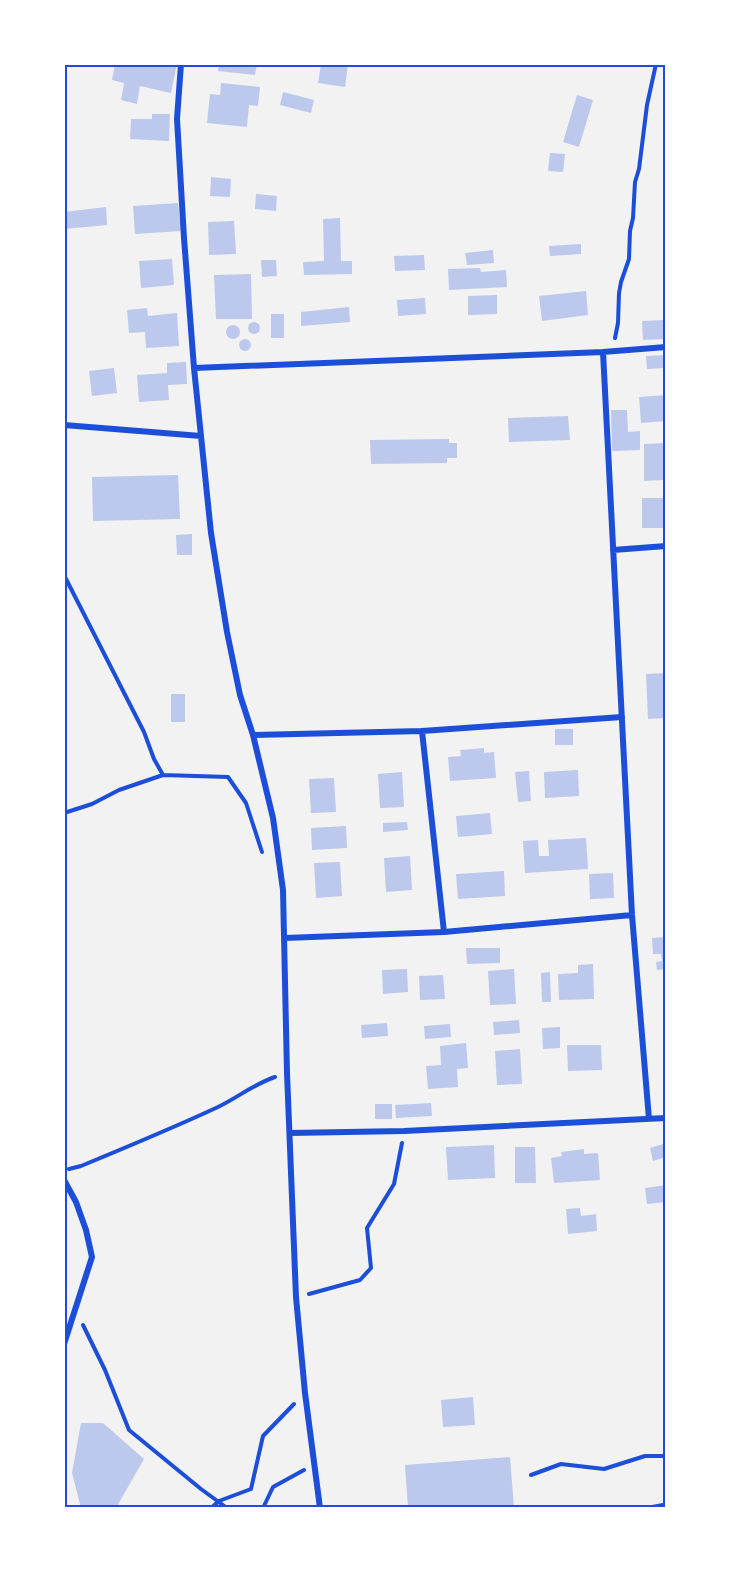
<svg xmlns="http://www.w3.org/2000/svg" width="730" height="1572" font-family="Rubik,sans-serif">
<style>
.building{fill:#bdc9ec}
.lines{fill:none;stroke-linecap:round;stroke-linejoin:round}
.path{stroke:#1d4ed8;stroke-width:4}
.minor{stroke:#1d4ed8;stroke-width:6}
.neatline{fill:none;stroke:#1d4ed8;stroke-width:2}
</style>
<rect width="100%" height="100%" fill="#f2f2f2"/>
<!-- building -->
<path class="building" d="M115 64H177L171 93 140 86 137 104 121 100 124 83 112 80Z
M219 64H257L255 75 218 71Z
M321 64H348L345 87 318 83Z
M221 83 260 87 258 106 249 105 247 127 207 123 210 94 220 95Z
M283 92 314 100 311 113 280 105Z
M577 95 593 100 579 147 563 142Z
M152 114H170L169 141 130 139 131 119H152Z
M550 153 565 154 563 172 548 171Z
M211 177 231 179 230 197 210 196Z
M256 194 277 196 276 211 255 209Z
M178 203 181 231 135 234 133 206Z
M106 207 107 225 64 229V212Z
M340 218 341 261H352V274L304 275 303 262 324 261 323 219Z
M234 221 236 254 209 255 208 222Z
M581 244V254L550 256 549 246Z
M493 250 494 263 467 265 465 253Z
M424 255 425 270 395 271 394 256Z
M172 259 174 285 141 288 139 261Z
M261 260H276L277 276 262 277Z
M480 268 481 272 506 270 507 287 449 290 448 269Z
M251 274 252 319H216L214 275Z
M586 291 588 315 542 321 539 296Z
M497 295V314L468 315V296Z
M425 298 426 314 398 316 397 300Z
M349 307 350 322 301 326V312Z
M147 308 148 316 177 313 179 346 146 348 145 332 129 333 127 310Z
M271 314H284V338H271Z
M664 320 665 339 643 340 642 321Z
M248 328a6 6 0 1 1 12 0a6 6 0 1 1-12 0Z
M226 332a7 7 0 1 1 14 0a7 7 0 1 1-14 0Z
M239 345a6 6 0 1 1 12 0a6 6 0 1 1-12 0Z
M666 355V368L647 369 646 356Z
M186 362 187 384 168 385 169 400 139 402 137 375 167 373V363Z
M114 368 117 393 92 396 89 371Z
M666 395V421L641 423 639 397Z
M611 410H627L628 432 640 431V450L612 451Z
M568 416 570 440 509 442 508 418Z
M449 439V443H457V458H447V463L371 464 370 440Z
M666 443V460H663L664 480 644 481V444Z
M178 475 180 519 93 521 92 477Z
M642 498H666V528H642Z
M192 534V555H177L176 535Z
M666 673V718L648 719 646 674Z
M171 694H185V722H171Z
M555 729H573V745H555Z
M484 748V753L494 752 496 778 450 781 448 757 461 756 460 750Z
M578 770 579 796 545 798 544 772Z
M529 771 531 801 518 802 515 772Z
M402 772 404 807 380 808 378 774Z
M334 778 336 812 311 813 309 779Z
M490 813 492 834 458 837 456 816Z
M407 822 408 830 383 832V823Z
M346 826 347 848 312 850 311 828Z
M586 838 588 869 525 873 523 841 538 840 539 856H549L548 840Z
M410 856 412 890 386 892 384 858Z
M340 862 342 896 316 898 314 863Z
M504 871 505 896 458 899 456 874Z
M613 873 614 898 590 899 589 874Z
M664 937V942H666V969L657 970 656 962 662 961 661 954H653L652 938Z
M466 948H500V963L467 964Z
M593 964 594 999 559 1000 558 974 578 973V965Z
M407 969 408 992 383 994 382 970Z
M514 969 516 1004 490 1005 488 971Z
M550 972 551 1002H542L541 973Z
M443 975 445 999 420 1000 419 976Z
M519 1020 520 1033 494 1035 493 1022Z
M387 1023 388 1036 362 1038 361 1025Z
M450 1024 451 1037 425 1039 424 1026Z
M560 1027V1048L543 1049 542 1028Z
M466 1043 468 1068 457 1069 458 1087 428 1089 426 1066 441 1065 440 1046Z
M567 1045H601L602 1070 568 1071Z
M520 1049 522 1084 497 1085 495 1051Z
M431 1103 432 1116 396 1118 395 1105Z
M375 1104H392V1119H375Z
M666 1143V1157L653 1161 650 1148Z
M494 1145 495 1178 448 1180 446 1147Z
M515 1147H535L536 1183H515Z
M584 1149V1154L598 1153 600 1180 554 1183 551 1158 562 1156 561 1152Z
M666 1185V1202L647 1204 645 1188Z
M580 1208 581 1216 596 1214 597 1231 568 1234 566 1209Z
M473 1397 475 1425 443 1427 441 1400Z
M81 1423H103L144 1459 116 1508H81L72 1473Z
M510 1457 514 1508H408L405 1465Z"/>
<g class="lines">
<!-- path -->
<path class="path" d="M615 338 618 323 619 293 621 282 629 259 630 231 633 218 635 182 639 169 647 105 656 64
M64 575 144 732 154 759 163 775 228 777 246 803 262 852
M64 813 92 804 119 790 163 775
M69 1169 81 1166C127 1147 173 1128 218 1107 237 1098 254 1084 275 1077
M309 1294 360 1280 371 1268 367 1228 394 1184 402 1143
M83 1325 105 1370 129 1430 201 1489 227 1508
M531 1475 561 1464 604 1469 645 1456H666
M211 1508 219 1501 251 1489 263 1436 294 1404
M263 1508 273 1487 304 1470
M647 1508 663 1505 666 1506"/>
<!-- minor -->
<path class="minor" d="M181 64 177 119 184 238 194 368 211 533 227 632 240 695 253 735 273 818 283 890 287 1073 296 1297 305 1393 320 1508
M603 352 632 915 649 1119
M194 368 603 352 666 347
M64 425 201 436
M613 550 666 546
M422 731 444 932
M253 735 422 731 622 717
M285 938 444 932 632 915
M290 1133 404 1131 666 1118
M64 1180 76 1202 86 1230 92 1257 64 1344"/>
</g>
<!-- border -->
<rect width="730" height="1572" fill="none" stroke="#ffffff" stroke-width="132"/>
<rect x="66" y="66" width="598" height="1440" class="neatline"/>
</svg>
